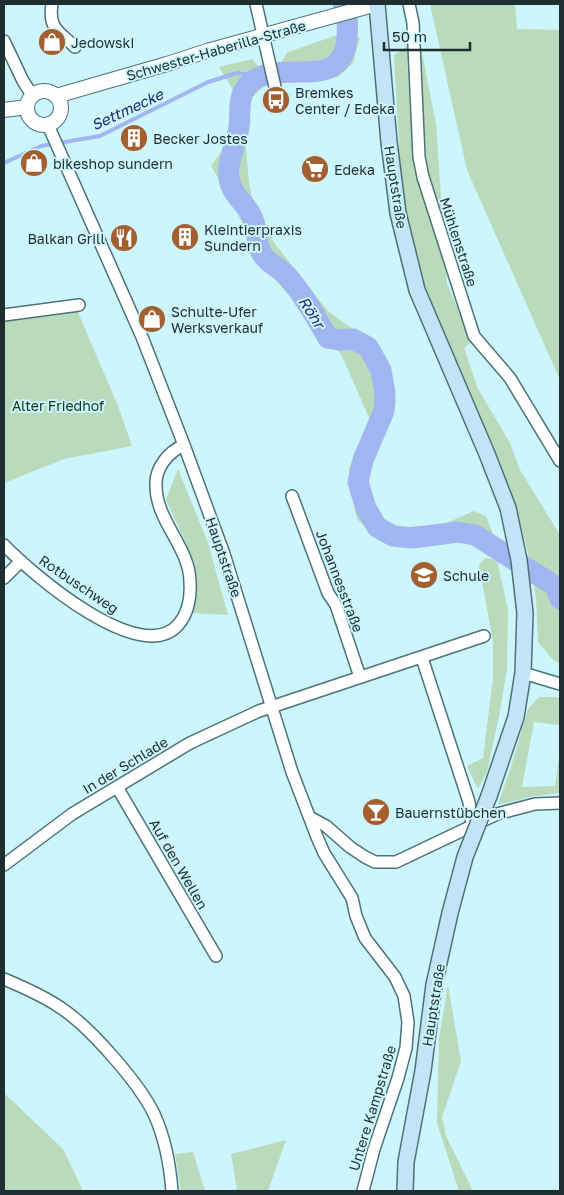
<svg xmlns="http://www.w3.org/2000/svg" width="564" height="1195" font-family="'Golos Text',sans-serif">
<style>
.green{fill:#b9dabb}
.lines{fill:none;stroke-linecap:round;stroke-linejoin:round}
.stream{stroke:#a1b5f1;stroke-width:4}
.river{stroke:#a1b5f1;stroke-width:21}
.minor-casing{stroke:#4d7278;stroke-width:14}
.tertiary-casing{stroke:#4d7278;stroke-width:16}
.secondary-casing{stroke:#4d7278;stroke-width:18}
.minor{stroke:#fff;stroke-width:11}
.tertiary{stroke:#fff;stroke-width:14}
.secondary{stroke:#c3e3f6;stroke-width:15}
.secondary-bridge-casing{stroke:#4d7278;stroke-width:18;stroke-linecap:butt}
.secondary-bridge{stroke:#c3e3f6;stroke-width:15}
.labels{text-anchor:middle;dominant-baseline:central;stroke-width:4;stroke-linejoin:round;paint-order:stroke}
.poi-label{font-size:14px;fill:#1f2f31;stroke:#ccf5fc;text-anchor:start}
.street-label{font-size:14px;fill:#1f2f31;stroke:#ccf5fc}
.park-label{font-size:14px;fill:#0f3615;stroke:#ccf5fc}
.water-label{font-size:15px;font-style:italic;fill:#1e2b70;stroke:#ccf5fc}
</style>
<rect width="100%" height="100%" fill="#ccf5fc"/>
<!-- green -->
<path class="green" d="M430 4H515L517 29 560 30V380L467 170Z
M340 34H353L360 38 353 63 338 77 283 83 279 65 288 52Z
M419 38 436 124 447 284 472 342 464 348 478 389 510 443 520 470 560 535V664L553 660 538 642 536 599 530 561 515 504 495 450 448 345 418 267 407 219 401 180 394 55Z
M252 59 258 66 263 87 249 101 243 116 249 183 253 202 275 244 328 311 378 348 393 380 396 404 368 470 366 493 375 515 395 528 444 524 474 511 486 516 493 534 492 541 473 531 458 528 397 544 374 536 357 519 350 488 349 468 371 422 341 354 264 267 229 196 211 166 234 133 236 116V95L219 67Z
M76 308 118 406 132 446 64 459 4 483V319Z
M178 469 208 543 228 615 191 613 195 587 187 545 166 500Z
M485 558 497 560 508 610 507 669 499 716 487 772 478 789 467 766 483 758 493 678V642L479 565Z
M539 697H556L560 699V725L534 722 522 787 555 786 560 750V793L529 797 498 805 512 763 528 709Z
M448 985 461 1061 442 1117 446 1136 473 1191H459L437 1123 439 1039Z
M4 1093 63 1149 83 1191H4Z
M286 1140 268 1191H227L237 1189 231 1154Z
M193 1152 205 1191H181L175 1154Z"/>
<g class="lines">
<!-- stream -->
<path class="stream" d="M4 163 41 146 100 136 208 82 237 73 257 76"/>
<!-- river -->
<path class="river" d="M343 4C348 15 348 25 347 37 343 98 276 53 247 86 236 99 242 119 238 133 234 150 223 171 232 188 238 200 249 207 253 219 257 229 256 243 261 252 266 263 282 269 289 278 304 296 316 317 328 338L341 340 353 339 368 347 381 370 385 393 384 411 363 460 358 482 366 508 377 527 393 536 412 538 458 532 475 535 555 586 560 599"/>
<defs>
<path id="minor" d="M52 4C48 29 59 31 75 47
M256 4 275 87 276 100
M409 4 413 23 419 157 423 177 474 336 510 378 560 461
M4 41 23 81 32 95
M48 125 142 337 184 445 224 554 292 772 317 837 324 853 352 898 356 916 365 938 395 977 404 996 408 1022 406 1048 398 1078 374 1149 363 1191
M4 315 79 305
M292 496 328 593 336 605 360 677
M4 545C32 574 140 667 178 625 188 614 191 597 190 582 190 548 156 521 156 486 155 468 168 452 184 445
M4 578 21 561
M422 658 469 802 472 825
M523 673 560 684
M117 787 216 956
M311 818 326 826 350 847 365 857 375 862H396L497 814 535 804 560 803
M4 865 72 814 190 743 259 711 484 636
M4 979C23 987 44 996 61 1008 90 1027 139 1083 154 1114 165 1138 170 1165 172 1191"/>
<path id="tertiary" d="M27 108a17 17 0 1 1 34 0a17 17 0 1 1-34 0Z
M56 96 167 64 207 51 377 4
M4 110 27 107"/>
<path id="secondary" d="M377 4 389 142 398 213 417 290 487 454 508 508 519 560 525 613 523 673 516 717 489 796
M405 1191 406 1162 423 1071 434 985"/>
</defs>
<!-- minor casing -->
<use href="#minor" class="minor-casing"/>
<!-- tertiary casing -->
<use href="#tertiary" class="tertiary-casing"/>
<!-- secondary casing -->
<use href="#secondary" class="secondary-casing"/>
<!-- minor -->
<use href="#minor" class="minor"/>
<!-- tertiary -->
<use href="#tertiary" class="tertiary"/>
<!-- secondary -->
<use href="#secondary" class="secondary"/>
<defs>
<path id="secondary-bridge" d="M434 985 450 913 465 857 489 796"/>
</defs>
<!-- secondary-bridge casing -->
<use href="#secondary-bridge" class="secondary-bridge-casing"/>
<!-- secondary-bridge -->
<use href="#secondary-bridge" class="secondary-bridge"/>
</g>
<!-- icons -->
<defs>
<symbol id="shop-disc" viewBox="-11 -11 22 22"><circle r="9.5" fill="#a35f2f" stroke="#ccf5fc"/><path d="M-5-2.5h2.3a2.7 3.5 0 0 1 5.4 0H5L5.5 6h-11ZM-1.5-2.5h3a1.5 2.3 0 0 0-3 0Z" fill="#fff"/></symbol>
<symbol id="bus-disc" viewBox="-11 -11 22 22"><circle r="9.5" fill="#a35f2f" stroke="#ccf5fc"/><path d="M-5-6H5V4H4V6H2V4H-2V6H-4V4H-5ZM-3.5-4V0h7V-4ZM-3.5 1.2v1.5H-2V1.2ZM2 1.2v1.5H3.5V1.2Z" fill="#fff"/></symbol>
<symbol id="building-disc" viewBox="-11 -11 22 22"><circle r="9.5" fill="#a35f2f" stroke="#ccf5fc"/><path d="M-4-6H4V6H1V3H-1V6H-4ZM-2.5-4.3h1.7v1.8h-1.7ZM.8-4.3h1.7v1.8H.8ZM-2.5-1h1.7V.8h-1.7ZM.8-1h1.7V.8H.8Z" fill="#fff"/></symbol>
<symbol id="supermarket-disc" viewBox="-11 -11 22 22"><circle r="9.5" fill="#a35f2f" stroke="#ccf5fc"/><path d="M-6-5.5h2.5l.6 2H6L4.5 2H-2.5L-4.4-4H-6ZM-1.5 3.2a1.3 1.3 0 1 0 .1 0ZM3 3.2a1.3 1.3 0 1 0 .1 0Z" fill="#fff"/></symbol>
<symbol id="restaurant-disc" viewBox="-11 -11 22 22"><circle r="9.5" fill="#a35f2f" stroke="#ccf5fc"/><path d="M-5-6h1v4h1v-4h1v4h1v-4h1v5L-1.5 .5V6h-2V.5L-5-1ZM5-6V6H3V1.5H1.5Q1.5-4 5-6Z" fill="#fff"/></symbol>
<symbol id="school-disc" viewBox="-11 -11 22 22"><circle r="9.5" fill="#a35f2f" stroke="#ccf5fc"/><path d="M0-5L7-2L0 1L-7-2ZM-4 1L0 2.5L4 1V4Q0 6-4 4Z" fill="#fff"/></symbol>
<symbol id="bar-disc" viewBox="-11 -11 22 22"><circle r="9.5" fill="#a35f2f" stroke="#ccf5fc"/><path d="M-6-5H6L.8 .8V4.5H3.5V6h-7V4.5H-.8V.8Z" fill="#fff"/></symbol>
</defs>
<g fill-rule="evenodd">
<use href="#shop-disc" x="36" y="26" width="32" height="32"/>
<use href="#bus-disc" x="260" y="84" width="32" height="32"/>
<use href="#building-disc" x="118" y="122" width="32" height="32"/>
<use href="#shop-disc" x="18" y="147" width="32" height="32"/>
<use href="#supermarket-disc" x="299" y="153" width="32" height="32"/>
<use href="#building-disc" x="169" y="221" width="32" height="32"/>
<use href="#restaurant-disc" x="108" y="222" width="32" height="32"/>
<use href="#shop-disc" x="136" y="303" width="32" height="32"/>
<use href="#school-disc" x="408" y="559" width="32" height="32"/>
<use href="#bar-disc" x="360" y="796" width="32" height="32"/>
</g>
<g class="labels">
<!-- poi labels -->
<g class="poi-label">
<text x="71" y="42">Jedowski</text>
<text x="295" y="92">Bremkes<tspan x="295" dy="16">Center / Edeka</tspan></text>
<text x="153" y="138">Becker Jostes</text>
<text x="53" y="163">bikeshop sundern</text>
<text x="334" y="169">Edeka</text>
<text x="204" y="229">Kleintierpraxis<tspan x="204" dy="16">Sundern</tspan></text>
<text x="105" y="238" text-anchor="end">Balkan Grill</text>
<text x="171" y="311">Schulte-Ufer<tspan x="171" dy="16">Werksverkauf</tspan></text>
<text x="443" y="575">Schule</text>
<text x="395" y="812">Bauernstübchen</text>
</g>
<!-- street labels -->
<g class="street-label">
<text transform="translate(216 50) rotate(-16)">Schwester-Haberilla-Straße</text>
<text transform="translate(396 187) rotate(81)">Hauptstraße</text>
<text transform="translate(459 242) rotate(72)">Mühlenstraße</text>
<text transform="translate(224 557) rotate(71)">Hauptstraße</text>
<text transform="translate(340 581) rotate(69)">Johannesstraße</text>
<text transform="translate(79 584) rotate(34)">Rotbuschweg</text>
<text transform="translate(125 765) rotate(-31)">In der Schlade</text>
<text transform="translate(179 864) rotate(60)">Auf den Wellen</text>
<text transform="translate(433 1005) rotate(-81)">Hauptstraße</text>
<text transform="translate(372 1108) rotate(-73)">Untere Kampstraße</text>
</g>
<!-- park labels -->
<g class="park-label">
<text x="58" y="405">Alter Friedhof</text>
</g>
<!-- water labels -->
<g class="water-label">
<text transform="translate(127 109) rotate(-25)">Settmecke</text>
<text transform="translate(312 312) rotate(57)">Röhr</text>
</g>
</g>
<!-- border -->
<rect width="564" height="1195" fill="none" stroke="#1f2f31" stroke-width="10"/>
<!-- scale -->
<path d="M384 42v8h86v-8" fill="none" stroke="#1f2f31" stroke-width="2.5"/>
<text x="392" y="42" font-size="15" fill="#1f2f31" stroke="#ccf5fc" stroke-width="4" paint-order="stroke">50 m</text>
</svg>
